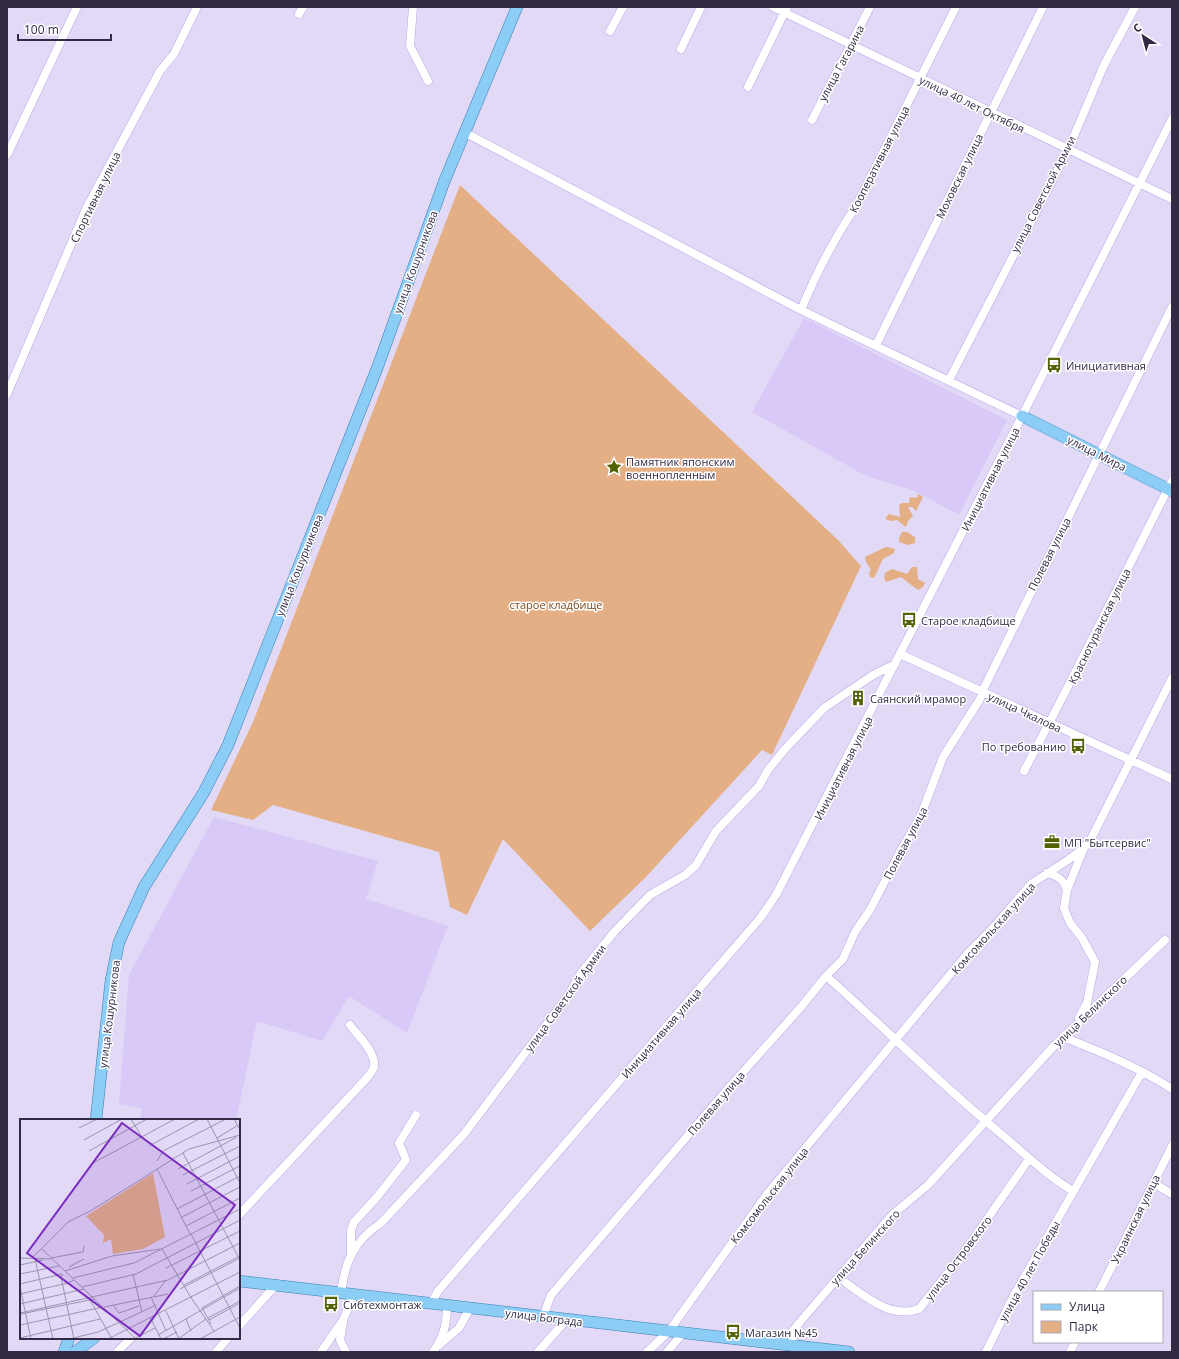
<svg xmlns="http://www.w3.org/2000/svg" width="1179" height="1359" font-family="'Open Sans',sans-serif">
<style>
.built{fill:#d8c9f8}
.green{fill:#e4af84}
.lines{fill:none;stroke-linecap:round;stroke-linejoin:round}
.minor-casing{stroke:#bca5e9;stroke-width:9}
.major-casing{stroke:#3a7eb2;stroke-width:12}
.minor{stroke:#fff;stroke-width:8}
.major{stroke:#8bcdf4;stroke-width:11}
.labels{text-anchor:middle;dominant-baseline:central;stroke-width:3;stroke-linejoin:round;paint-order:stroke}
.street-label{font-size:11px;fill:#332a45;stroke:#fff}
.poi-label{font-size:11px;fill:#332a45;stroke:#fff;text-anchor:start}
.park-label{font-size:11px;fill:#7a4a1f;stroke:#fff}
.inset-road{fill:none;stroke:#9c93af;stroke-width:1}
.view{fill:#7b2cbf;fill-opacity:0.15;stroke:#7b2cbf;stroke-width:2}
.inset-edge{fill:none;stroke:#332a45;stroke-width:2}
</style>
<rect width="100%" height="100%" fill="#e2d9f6"/>
<!-- built -->
<path class="built" d="M804 318 1007 420 959 515 913 490 866 476 752 412Z
M214 817 378 861 366 899 448 926 407 1033 349 996 322 1041 257 1021 236 1120H140L142 1108 119 1104 129 975Z"/>
<!-- green -->
<path class="green" d="M460 185 838 540 861 566 772 755 762 750 646 877 590 931 503 839 467 915 450 907 439 852 273 805 253 820 211 810 253 722Z
M918 494 923 497 916 511 912 507H908L913 516 908 521 906 527 897 520 891 521 885 519 889 514 900 517 899 505 902 503H909L910 497 917 498Z
M902 532H907L915 537V543L908 545 899 542V538Z
M886 547 895 549 894 553 883 559 874 578 870 577 869 572 871 570 866 562 865 557Z
M912 567H917L918 579 925 583 923 587 918 590 901 577 886 582 884 578 885 573 892 569 907 574Z"/>
<g class="lines">
<defs>
<path id="minor" d="M413 7 410 46 428 81
M773 7 1172 199
M299 14 303 7
M610 31 623 7
M681 49 701 7
M748 87 787 7
M812 120 870 7
M464 132 801 310 1022 416
M7 155 77 7
M801 310C816 274 833 240 855 208L956 7
M876 345 1043 7
M949 380 1068 150 1104 65 1135 7
M7 394 86 209 160 71 174 54 197 7
M900 654 1172 779
M1024 771C1075 675 1123 577 1172 481
M1047 873C1058 876 1063 879 1067 890
M826 976C885 1028 939 1083 1000 1133 1024 1153 1046 1175 1073 1191
M1079 1018 1087 1003 1095 962 1082 938 1070 923 1064 908 1067 890 1083 850
M1063 1037C1101 1052 1138 1067 1172 1089
M1153 1183 1172 1194
M239 1215 365 1080C368 1076 373 1071 374 1067 376 1052 358 1036 350 1025
M351 1252V1230L354 1222 377 1197 406 1160 399 1143 416 1115
M846 1283C868 1298 891 1319 919 1309L960 1258 1029 1159
M1099 1292 1172 1146
M341 1293C345 1261 354 1241 381 1223L465 1133 568 996 581 973 615 931 650 895 685 875 696 865 716 831 759 786 768 770 785 749 824 708 873 675 895 664
M431 1304 438 1291 761 917 776 895 1022 416 1172 119
M543 1317 551 1295 726 1091 801 1007 826 976 843 959 855 932 870 910 901 850 920 818 943 757 980 699 982 692 1172 307
M343 1322 340 1340 346 1352
M239 1326 275 1286
M439 1345 459 1328 470 1308
M793 1346 792 1332 799 1323 892 1215 928 1185 1052 1048 1165 940
M117 1352 131 1338
M216 1352 228 1338
M321 1352 343 1320 354 1295
M433 1352C443 1339 447 1322 447 1306
M538 1352 566 1320
M647 1352 669 1331 767 1194 968 953 992 929 1031 884 1068 860 1083 849 1091 839 1172 678
M667 1352 683 1333
M986 1352 1013 1297 1142 1072
M1070 1352 1075 1342"/>
<path id="major" d="M1022 416 1172 491
M96 1120 111 980 119 942 144 887 204 792 228 745 378 366 444 182 517 7
M239 1281 849 1352
M64 1352 69 1338
M75 1352 94 1338"/>
</defs>
<!-- minor casing -->
<use href="#minor" class="minor-casing"/>
<!-- major casing -->
<use href="#major" class="major-casing"/>
<!-- minor -->
<use href="#minor" class="minor"/>
<!-- major -->
<use href="#major" class="major"/>
</g>
<!-- icons -->
<defs>
<symbol id="bus-bare" viewBox="-9 -9 18 18"><path d="M-5-6H5V4H4V6H2V4H-2V6H-4V4H-5ZM-3.5-4V0h7V-4ZM-3.5 1.2v1.5H-2V1.2ZM2 1.2v1.5H3.5V1.2Z" fill="#546206" stroke="#fff" stroke-width="2.5" paint-order="stroke"/></symbol>
<symbol id="sight-bare" viewBox="-9 -9 18 18"><path d="M0-6L1.8-2.2L6-1.7L2.9 1.2L3.7 5.4L0 3.3L-3.7 5.4L-2.9 1.2L-6-1.7L-1.8-2.2Z" fill="#546206" stroke="#fff" stroke-width="2.5" paint-order="stroke"/></symbol>
<symbol id="building-bare" viewBox="-9 -9 18 18"><path d="M-4-6H4V6H1V3H-1V6H-4ZM-2.5-4.3h1.7v1.8h-1.7ZM.8-4.3h1.7v1.8H.8ZM-2.5-1h1.7V.8h-1.7ZM.8-1h1.7V.8H.8Z" fill="#546206" stroke="#fff" stroke-width="2.5" paint-order="stroke"/></symbol>
<symbol id="office-bare" viewBox="-9 -9 18 18"><path d="M-6-3h4V-5.5h4V-3h4V5H-6ZM-1-4.5V-3h2v-1.5ZM-6 0V1H6V0Z" fill="#546206" stroke="#fff" stroke-width="2.5" paint-order="stroke"/></symbol>
</defs>
<g fill-rule="evenodd">
<use href="#bus-bare" x="1043" y="354" width="22" height="22"/>
<use href="#sight-bare" x="603" y="456" width="22" height="22"/>
<use href="#bus-bare" x="898" y="609" width="22" height="22"/>
<use href="#building-bare" x="847" y="687" width="22" height="22"/>
<use href="#bus-bare" x="1067" y="735" width="22" height="22"/>
<use href="#office-bare" x="1041" y="831" width="22" height="22"/>
<use href="#bus-bare" x="320" y="1293" width="22" height="22"/>
<use href="#bus-bare" x="722" y="1321" width="22" height="22"/>
</g>
<g class="labels">
<!-- street labels -->
<g class="street-label">
<text transform="translate(841 63) rotate(-62)">улица Гагарина</text>
<text transform="translate(972 104) rotate(26)">улица 40 лет Октября</text>
<text transform="translate(879 159) rotate(-63)">Кооперативная улица</text>
<text transform="translate(959 176) rotate(-64)">Моховская улица</text>
<text transform="translate(1043 194) rotate(-63)">улица Советской Армии</text>
<text transform="translate(95 197) rotate(-64)">Спортивная улица</text>
<text transform="translate(415 262) rotate(-70)">улица Кошурникова</text>
<text transform="translate(1097 453) rotate(27)">улица Мира</text>
<text transform="translate(990 479) rotate(-63)">Инициативная улица</text>
<text transform="translate(1049 554) rotate(-63)">Полевая улица</text>
<text transform="translate(299 565) rotate(-68)">улица Кошурникова</text>
<text transform="translate(1099 626) rotate(-64)">Краснотуранская улица</text>
<text transform="translate(1025 712) rotate(25)">улица Чкалова</text>
<text transform="translate(843 768) rotate(-63)">Инициативная улица</text>
<text transform="translate(905 843) rotate(-62)">Полевая улица</text>
<text transform="translate(993 928) rotate(-48)">Комсомольская улица</text>
<text transform="translate(565 998) rotate(-54)">улица Советской Армии</text>
<text transform="translate(1090 1011) rotate(-44)">улица Белинского</text>
<text transform="translate(109 1014) rotate(-83)">улица Кошурникова</text>
<text transform="translate(661 1033) rotate(-49)">Инициативная улица</text>
<text transform="translate(716 1103) rotate(-49)">Полевая улица</text>
<text transform="translate(769 1195) rotate(-52)">Комсомольская улица</text>
<text transform="translate(1135 1219) rotate(-64)">Украинская улица</text>
<text transform="translate(865 1247) rotate(-48)">улица Белинского</text>
<text transform="translate(958 1258) rotate(-53)">улица Островского</text>
<text transform="translate(1029 1271) rotate(-61)">улица 40 лет Победы</text>
<text transform="translate(544 1317) rotate(7)">улица Бограда</text>
</g>
<!-- poi labels -->
<g class="poi-label">
<text x="1066" y="365">Инициативная</text>
<text x="626" y="461">Памятник японским<tspan x="626" dy="13">военнопленным</tspan></text>
<text x="921" y="620">Старое кладбище</text>
<text x="870" y="698">Саянский мрамор</text>
<text x="1066" y="746" text-anchor="end">По требованию</text>
<text x="1064" y="842">МП "Бытсервис"</text>
<text x="343" y="1304">Сибтехмонтаж</text>
<text x="745" y="1332">Магазин №45</text>
</g>
<!-- park labels -->
<g class="park-label">
<text x="556" y="604">старое кладбище</text>
</g>
</g>
<!-- overview -->
<g transform="translate(20 1119)">
<rect width="220" height="220" fill="#e2d9f6"/>
<path d="M133 54 145 118 123 130 93 135 91 120 83 124 84 116 66 97Z" fill="#e4af84"/>
<path class="inset-road" d="M111 0 122 18M187 0 220 64M214 0 220 11M59 9 77 0M197 19 220 5M64 21 102 0M129 27 179 0M69 32 127 0M163 34 220 141M137 42 143 32 206 0M73 44 155 0M137 50 170 115M158 50 217 18M163 56 220 27M167 65 220 37M171 72 220 47M157 90 220 57M162 98 220 68M166 107 220 79M171 115 220 209M22 130 116 220M142 130 170 177 194 212M0 139 31 140M12 139 48 103 72 91 169 30 220 16M31 139 63 133 64 127M15 140 33 220M0 146 23 141M49 148 64 140M146 149 220 112M45 152 92 137 140 130M0 155 39 147M43 155 41 158 54 220M113 155 122 193M53 159 114 144 220 90M0 165 42 155M164 166 220 137M0 168 11 220M62 168 116 155 220 101M160 170 220 139M0 175 48 164 54 161M134 177 146 161M131 178 146 212M70 181 92 220M0 185 64 170M93 186 99 194 119 187M84 188 148 175M182 189 220 167M182 189 191 205M146 192 159 220M0 194 148 161 220 124M1 195 74 180M130 198 141 220M188 199 220 182M166 200 171 212M189 201 220 184M100 203 136 186M0 206 83 188M138 216 220 169M0 219 80 200M49 220 78 213 100 203M88 220 220 153M114 220 135 209M143 220 157 213M158 220 186 200M180 220 220 198"/>
<path class="view" d="M102 4 215 86 120 217 7 134Z"/>
<rect width="220" height="220" class="inset-edge"/>
</g>
<!-- border -->
<rect width="1179" height="1359" fill="none" stroke="#332a45" stroke-width="16"/>
<!-- legend -->
<rect x="1033" y="1291" width="130" height="52" fill="#ffffff" stroke="#adaab5"/>
<rect x="1041" y="1304" width="20" height="6" fill="#8bcdf4" stroke="#adaab5"/>
<text x="1069" y="1311" font-size="12" fill="#332a45">Улица</text>
<rect x="1041" y="1321" width="20" height="12" fill="#e4af84" stroke="#adaab5"/>
<text x="1069" y="1331" font-size="12" fill="#332a45">Парк</text>
<!-- north arrow -->
<g transform="translate(1143 36) rotate(324)" stroke="#ffffff" stroke-width="3" paint-order="stroke">
<path d="M0-3L7 15L0 10L-7 15Z" fill="#332a45"/>
<text y="-6" font-size="11" font-weight="bold" text-anchor="middle" fill="#332a45">С</text>
</g>
<!-- scale -->
<path d="M18 34v6h93v-6" fill="none" stroke="#332a45" stroke-width="2"/>
<text x="24" y="34" font-size="12" fill="#332a45" stroke="#ffffff" stroke-width="3" paint-order="stroke">100 m</text>
</svg>
